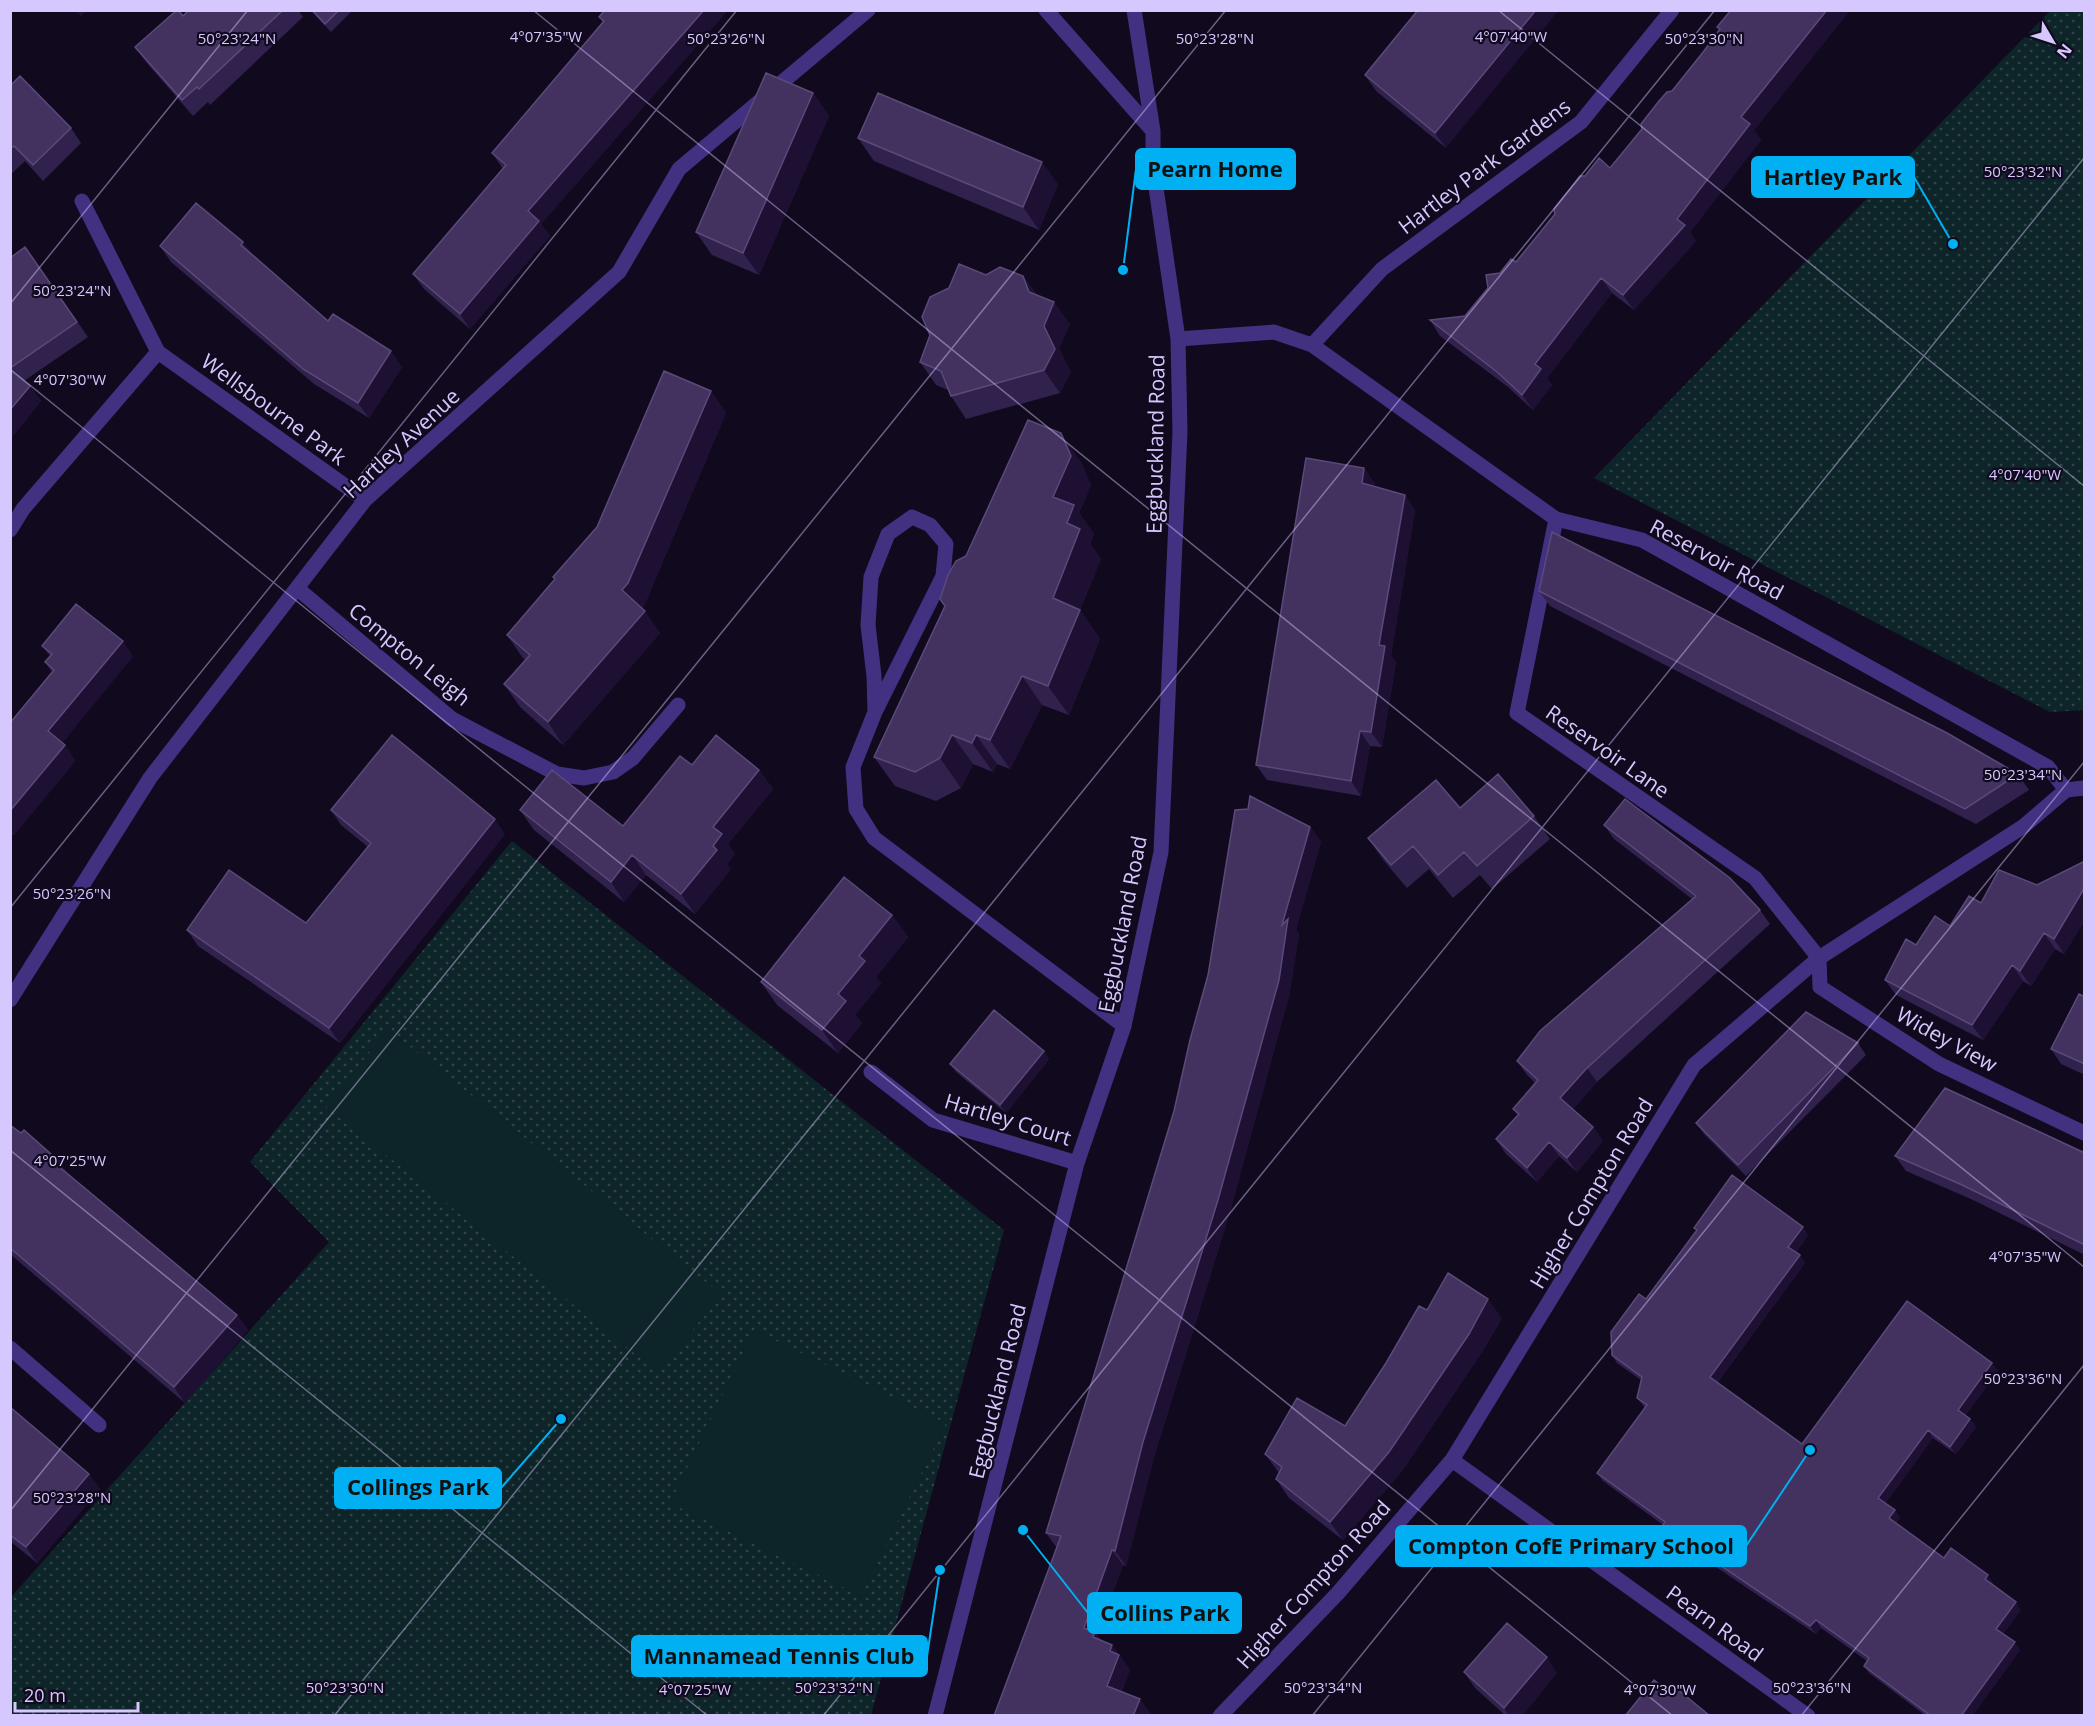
<svg xmlns="http://www.w3.org/2000/svg" width="2095" height="1726" font-family="'Open Sans',sans-serif">
<style>
.park{fill:url(#park-dots)}
.pitch{fill:#0d2528}
.lines{fill:none;stroke-linecap:round;stroke-linejoin:round}
.lane{stroke:#423181;stroke-width:15}
.street{stroke:#423181;stroke-width:15}
.wall{fill:#31214d}
.shaded-wall{fill:#1d1032}
.building{fill:#433260;stroke:#5a4a79;stroke-width:1.5}
.ticks{fill:none;stroke:#d7c7ff;stroke-width:1.5;stroke-opacity:0.45}
.labels{text-anchor:middle;dominant-baseline:central;stroke-width:4.5;stroke-linejoin:round;paint-order:stroke}
.street-label{font-size:21px;fill:#d7c7ff;stroke:#110a1e}
.ticks-label{font-size:15px;text-anchor:middle;fill:#d7c7ff;stroke:#110a1e;stroke-width:4.5;stroke-linejoin:round;paint-order:stroke}
.leader{fill:none;stroke:#00b0f2;stroke-width:2}
.callout-dot{fill:#00b0f2;stroke:#110a1e;stroke-width:2}
.callout{fill:#00b0f2;stroke:#00b0f2;stroke-width:2}
.callout-label{font-size:22px;text-anchor:middle;font-weight:bold;fill:#111}
</style>
<defs>
<pattern id="park-dots" width="8" height="8" patternUnits="userSpaceOnUse" patternTransform="scale(1.5)"><rect width="8" height="8" fill="#0d2528"/><path d="M2 2h.1M6 6h.1" fill="none" stroke="#304348" stroke-width="1.8" stroke-linecap="round"/></pattern>
</defs>
<rect width="100%" height="100%" fill="#110a1e"/>
<!-- park -->
<path class="park" d="M2050 11H2084V710L2050 712 1594 478Z
M512 841 1004 1230 871 1715 11 1716V1597L329 1242 250 1162Z"/>
<!-- pitch -->
<path class="pitch" d="M388 1029 721 1294 659 1373 326 1107Z
M754 1330 946 1423 861 1596 670 1503Z"/>
<g class="lines">
<!-- lane -->
<path class="lane" d="M1556 519 1517 713 1755 878 1819 958
M875 712 874 676 868 625 871 577 888 534 912 517 930 525 946 544 943 576 875 712 853 767 856 809 874 838 1124 1026"/>
<!-- street -->
<path class="street" d="M1046 10 1153 131
M82 201 158 352 365 500
M1178 339 1274 332 1312 345 1556 519 1642 540 2048 767 2066 790
M1312 345 1382 269 1581 122 1672 10
M10 530 23 509 158 352
M298 589 452 719 557 774 584 778 613 772 633 758 678 705
M1819 958 1820 987 1939 1064 2084 1133
M10 1000 150 778 365 500 619 272 679 169 868 10
M871 1072 933 1120 1077 1163
M10 1348 99 1425
M1452 1460 1808 1716
M935 1716 1077 1163 1124 1026 1161 852 1180 432 1178 339 1153 167V131L1134 10
M1220 1716 1338 1593 1452 1460 1694 1065 1819 958 2024 826 2066 790 2084 788"/>
</g>
<!-- wall -->
<path class="wall" d="M189 10H298L303 17 210 105 208 102 193 116 146 62 135 47 183 16Z
M310 10H353L331 32Z
M728 10 541 224 550 236 470 329 424 289 413 274 503 169 492 153 603 23 599 17Z
M1418 10 1446 148 1376 91 1365 75Z
M1731 10H1850L1754 130 1761 140 1690 232 1696 241 1634 310 1612 293 1547 378 1552 385 1533 410 1508 387 1440 336 1430 320 1465 316 1500 273 1516 262 1585 176 1610 168 1704 51 1720 30 1717 27Z
M10 86 71 128 81 143 43 181 25 161 10 175Z
M813 93 829 116 759 275 712 255 696 232Z
M858 138 1058 184 1039 230 874 161Z
M243 242 251 253 328 321 402 367 369 418 314 384 171 262 160 246Z
M25 247 88 337 24 381 30 386 41 401 12 437 10 435V258Z
M986 275 1023 276 1036 294 1070 324 1059 349 1071 372 1060 393 966 419 951 396 948 390 936 385 920 362 930 335Z
M711 391 726 413 644 606 642 608 660 633 563 745 520 707 504 684 525 660 522 657 507 635 555 579 553 577 597 527Z
M1081 462 1091 485 1079 513 1094 534 1090 544 1101 559 1080 610 1100 639 1069 715 1042 705 1010 769 997 764 993 772 973 764 961 788 936 801 895 786 874 757 945 606 966 556Z
M1364 468 1375 484V486L1405 495 1415 510 1391 655 1396 662 1382 747 1370 746 1361 796 1267 780 1256 765Z
M1539 591 2018 774 2029 790 1976 824 1550 606Z
M42 646 133 656 62 743 65 745 75 761 14 835 10 833V723L52 672 45 662 50 656Z
M692 765 759 770 773 789 728 844 735 854 727 864 731 869 695 914 646 875 624 902 534 830 520 810 623 826Z
M1460 808 1534 816 1550 839 1492 889 1480 875 1453 898 1429 869 1407 888 1384 861 1368 838Z
M331 810 505 834 340 1043 198 946 187 930 306 923 368 847 341 825Z
M1604 825 1760 910 1770 924 1597 1082 1573 1109 1593 1127 1603 1141 1577 1172 1559 1156 1537 1182 1506 1154 1496 1139 1518 1116 1513 1109 1535 1083 1527 1075 1517 1061 1692 899 1614 839Z
M1310 827 1321 842 1296 929 1299 934 1289 996 1229 1215 1154 1457 1126 1566 1123 1565 1097 1635 1101 1640 1112 1645 1130 1670 1121 1692 1151 1714 1150 1716H994L1057 1548 1046 1533Z
M2085 861V920L2064 954 2055 949 2031 986 2023 981 1983 1040 1896 995 1885 980 1916 945 1950 926 1981 903 2037 885Z
M892 915 908 937 876 977 881 983 855 1015 862 1023 838 1053 777 1005 761 982Z
M2085 997V1075L2061 1064 2051 1049Z
M1858 1043 1866 1055 1746 1176 1704 1134 1696 1123Z
M1044 1051 1049 1059 1006 1113 956 1072 950 1064Z
M10 1125 70 1176 237 1315 248 1330 185 1403 10 1254Z
M2085 1153V1255L1971 1199 1906 1171 1895 1156Z
M1694 1228 1808 1235 1796 1252 1800 1255 1805 1263 1717 1383 1802 1444 1992 1363 1998 1371 1965 1415 1970 1419 1976 1427 1956 1454 1933 1438 1885 1503 1895 1510 1900 1518 1896 1523 1944 1558 1993 1583 1992 1585 2021 1610 2003 1634 2020 1650 1972 1716H1926L1869 1673 1864 1666 1867 1661 1821 1628 1816 1634 1707 1561 1703 1567 1664 1539 1659 1531 1663 1525 1603 1481 1597 1473 1645 1408 1637 1398 1641 1380 1617 1363 1612 1355 1646 1299 1697 1231Z
M1427 1310 1502 1318 1482 1352 1402 1471 1343 1540 1289 1498 1276 1479 1279 1473 1265 1454 1345 1426Z
M10 1407 89 1474 100 1489 37 1563 10 1541Z
M1464 1672 1557 1673 1522 1716H1506L1475 1688Z"/>
<!-- shaded-wall -->
<path class="shaded-wall" d="M76 10H87L81 17Z
M704 10H728L541 224 550 236 470 329 460 314 528 211Z
M1536 10H1559L1446 148 1435 133Z
M1827 10H1850L1754 130 1761 140 1690 232 1696 241 1634 310 1623 295 1677 219 1741 117Z
M813 93 829 116 759 275 743 253Z
M1042 162 1058 184 1039 230 1023 207Z
M243 242 254 257 241 245Z
M1023 276 1039 299 1029 292Z
M1601 278 1612 293 1547 378 1552 385 1533 410 1522 395 1535 364Z
M1054 302 1070 324 1059 349 1071 372 1060 393 1044 370V326Z
M391 351 402 367 369 418 358 403Z
M30 386 41 401 12 437 10 434V410Z
M711 391 726 413 644 606 638 613 622 590Z
M1061 433 1081 462 1091 485 1079 513 1094 534 1090 544 1101 559 1080 610 1100 639 1069 715 1048 686 1053 598 1067 523 1053 497Z
M1364 468 1375 484 1373 498 1362 483Z
M1405 495 1415 510 1391 655 1396 662 1382 747 1371 732 1379 645Z
M645 611 660 633 563 745 548 722Z
M123 641 133 656 59 747 48 731Z
M1022 676 1042 705 1010 769 990 740Z
M1360 731 1370 746 1361 796 1351 781Z
M952 735 973 764 961 788 940 758Z
M976 735 997 764 993 772 972 743Z
M65 745 75 761 14 835 10 830V811Z
M759 770 773 789 728 844 735 854 727 864 731 869 695 914 681 894 713 827Z
M495 819 505 834 340 1043 329 1028Z
M1310 827 1321 842 1296 929 1299 934 1289 996 1229 1215 1154 1457 1126 1566 1115 1551 1143 1442 1282 925Z
M632 855 646 875 624 902 611 882Z
M2085 887V920L2064 954 2054 939Z
M892 915 908 937 876 977 881 983 855 1015 862 1023 838 1053 822 1030 838 994 859 956Z
M2044 933 2055 949 2031 986 2020 971Z
M2012 965 2023 981 1983 1040 1972 1025Z
M1044 1051 1049 1059 1006 1113 1000 1105Z
M1587 1068 1597 1082 1570 1113 1560 1098Z
M1593 1127 1603 1141 1577 1172 1567 1158Z
M1549 1142 1559 1156 1537 1182 1527 1168Z
M60 1162 71 1177 57 1165Z
M1803 1227 1808 1235 1794 1254 1788 1247Z
M1800 1255 1805 1263 1715 1385 1710 1377Z
M1488 1299 1502 1318 1482 1352 1402 1471 1343 1540 1330 1522Z
M237 1315 248 1330 185 1403 174 1387Z
M1992 1363 1998 1371 1964 1418 1958 1410Z
M1970 1419 1976 1427 1956 1454 1950 1447Z
M1928 1430 1933 1438 1884 1506 1878 1498Z
M89 1474 100 1489 37 1563 26 1547Z
M1895 1510 1900 1518 1894 1526 1889 1518Z
M1112 1550 1123 1565 1097 1635 1106 1648 1104 1653 1084 1628Z
M1702 1553 1707 1561 1703 1567 1697 1559Z
M1988 1575 1993 1583 1990 1587 1985 1579Z
M2016 1602 2021 1610 2001 1637 1996 1629Z
M1816 1620 1821 1628 1816 1634 1810 1626Z
M2015 1642 2020 1650 1972 1716H1961Z
M1112 1645 1130 1670 1118 1702 1107 1686 1110 1651Z
M1547 1657 1557 1673 1522 1716H1509L1504 1708Z
M1140 1699 1151 1714 1150 1716H1133Z"/>
<!-- building -->
<path class="building" d="M177 10H178L183 16 189 10H283L199 89 197 87 182 100 135 47Z
M312 10H339L325 24Z
M605 10H704L528 211 539 221 460 314 413 274 506 165 492 153 604 21 599 17Z
M1418 10H1536L1435 133 1365 75Z
M1731 10H1827L1741 117 1750 124 1677 219 1685 225 1623 295 1601 278 1535 364 1541 369 1522 395 1497 372 1430 320 1465 316 1488 288 1486 275 1500 273 1511 259 1516 262 1555 214 1554 209 1580 176H1585L1599 158 1610 168 1642 129 1641 124 1659 101 1667 92 1672 91 1704 51 1720 29 1717 27Z
M766 73 813 93 743 253 696 232Z
M20 76 71 128 33 165 14 146 10 149V86Z
M878 93 1042 162 1023 207 858 138Z
M196 203 243 242 241 245 328 321 333 314 391 351 358 403 303 369 160 246Z
M25 247 77 322 10 368V258Z
M959 264 986 275 1000 267 1023 276 1029 292 1054 302 1044 326 1055 349 1044 370 951 396 941 371 920 362 930 335 922 317 930 297 949 288Z
M10 370 30 386 10 410Z
M664 371 711 391 628 583 622 590 645 611 548 722 504 684 530 655 507 635 555 579 553 577 597 527Z
M1028 420 1061 433 1071 456 1053 497 1074 505 1067 523 1080 529 1053 598 1080 610 1048 686 1022 676 990 740 976 735 972 743 952 735 940 758 915 772 874 757 945 606 940 599 948 575 956 561 966 556Z
M1306 458 1364 468 1362 483 1405 495 1379 645 1385 646 1371 732 1360 731 1351 781 1256 765Z
M1552 532 1947 733 2018 774 1965 809 1539 591Z
M76 604 123 641 48 731 65 745 10 811V723L54 670 45 662 52 654 42 646Z
M392 735 495 819 329 1028 187 930 229 870 306 923 371 843 331 810Z
M716 735 759 770 713 827 722 834 713 846 717 850 681 894 632 855 611 882 520 810 552 770 623 826 680 756 692 765Z
M1498 774 1534 816 1477 866 1464 852 1438 875 1413 846 1391 865 1368 838 1436 780 1460 808Z
M1250 796 1310 827 1282 925 1288 919 1279 980 1218 1200 1143 1442 1115 1551 1112 1550 1084 1628 1095 1632 1093 1637 1112 1645 1110 1651 1119 1655 1107 1686 1140 1699 1133 1716H994L1061 1536 1046 1533 1174 1111 1190 1040 1208 975 1235 810 1248 809Z
M1625 799 1730 878 1760 910 1587 1068 1560 1098 1593 1127 1567 1158 1549 1142 1527 1168 1496 1139 1519 1114 1513 1109 1538 1080 1517 1061 1540 1031 1696 896 1604 825Z
M2085 861V887L2054 939 2044 933 2020 971 2012 965 1972 1025 1885 980 1906 939 1916 945 1935 916 1950 926 1969 896 1981 903 1999 870 2037 885Z
M844 877 892 915 859 956 865 961 838 994 846 1001 822 1030 761 982Z
M2079 994 2085 997V1064L2051 1049Z
M994 1010 1044 1051 1000 1105 950 1064Z
M1806 1012 1858 1043 1738 1165 1696 1123Z
M1945 1088 2085 1153V1245L1960 1184 1895 1156Z
M10 1125 21 1133 24 1130 60 1162 57 1165 237 1315 174 1387 10 1248Z
M1732 1175 1803 1227 1788 1247 1800 1255 1710 1377 1802 1444 1907 1301 1992 1363 1958 1410 1970 1419 1950 1447 1928 1430 1878 1498 1895 1510 1889 1518 1944 1558 1951 1548 1988 1575 1985 1579 2016 1602 1996 1629 2015 1642 1961 1716H1931L1864 1666 1869 1658 1816 1620 1810 1626 1702 1553 1697 1559 1659 1531 1665 1522 1597 1473 1647 1405 1637 1398 1642 1377 1612 1355 1611 1332 1639 1294 1646 1299 1697 1230 1694 1228Z
M1448 1273 1488 1299 1469 1334 1389 1452 1330 1522 1276 1479 1282 1467 1265 1454 1297 1398 1345 1426 1386 1363 1419 1306 1427 1310Z
M10 1407 89 1474 26 1547 10 1535Z
M1507 1623 1547 1657 1504 1708 1464 1672Z
M1654 1680 1671 1694 1676 1688 1710 1716H1625Z"/>
<!-- ticks -->
<path class="ticks" d="M533 10 2084 1267M1498 10 2084 486M10 304 248 10M10 369 1673 1716M10 908 737 10M10 1150 708 1716M10 1511 1226 10M334 1716 1715 10M823 1716 2084 158M1312 1716 2084 762M1801 1716 2084 1365"/>
<g class="labels">
<!-- street labels -->
<g class="street-label">
<text transform="translate(1484 166) rotate(-37)">Hartley Park Gardens</text>
<text transform="translate(274 409) rotate(36)">Wellsbourne Park</text>
<text transform="translate(401 443) rotate(-43)">Hartley Avenue</text>
<text transform="translate(1155 444) rotate(-89)">Eggbuckland Road</text>
<text transform="translate(1717 559) rotate(28)">Reservoir Road</text>
<text transform="translate(410 654) rotate(39)">Compton Leigh</text>
<text transform="translate(1608 751) rotate(35)">Reservoir Lane</text>
<text transform="translate(1122 924) rotate(-79)">Eggbuckland Road</text>
<text transform="translate(1947 1039) rotate(29)">Widey View</text>
<text transform="translate(1008 1119) rotate(17)">Hartley Court</text>
<text transform="translate(1591 1193) rotate(-59)">Higher Compton Road</text>
<text transform="translate(997 1391) rotate(-76)">Eggbuckland Road</text>
<text transform="translate(1313 1584) rotate(-48)">Higher Compton Road</text>
<text transform="translate(1715 1623) rotate(36)">Pearn Road</text>
</g>
</g>
<g class="ticks-label">
<text x="546" y="42">4°07'35"W</text>
<text x="1511" y="42">4°07'40"W</text>
<text x="237" y="44">50°23'24"N</text>
<text x="726" y="44">50°23'26"N</text>
<text x="1215" y="44">50°23'28"N</text>
<text x="1704" y="44">50°23'30"N</text>
<text x="2023" y="177">50°23'32"N</text>
<text x="72" y="296">50°23'24"N</text>
<text x="70" y="385">4°07'30"W</text>
<text x="2025" y="480">4°07'40"W</text>
<text x="2023" y="780">50°23'34"N</text>
<text x="72" y="899">50°23'26"N</text>
<text x="70" y="1166">4°07'25"W</text>
<text x="2025" y="1262">4°07'35"W</text>
<text x="2023" y="1384">50°23'36"N</text>
<text x="72" y="1503">50°23'28"N</text>
<text x="345" y="1693">50°23'30"N</text>
<text x="834" y="1693">50°23'32"N</text>
<text x="1323" y="1693">50°23'34"N</text>
<text x="1812" y="1693">50°23'36"N</text>
<text x="695" y="1695">4°07'25"W</text>
<text x="1660" y="1695">4°07'30"W</text>
</g>
<!-- callouts -->
<path class="leader" d="M1123 270L1136 169M1953 244L1914 177M561 1419L501 1488M1810 1450L1746 1546M1023 1530L1088 1613M940 1570L927 1656"/>
<g class="callout-dot">
<circle cx="1123" cy="270" r="6"/>
<circle cx="1953" cy="244" r="6"/>
<circle cx="561" cy="1419" r="6"/>
<circle cx="1810" cy="1450" r="6"/>
<circle cx="1023" cy="1530" r="6"/>
<circle cx="940" cy="1570" r="6"/>
</g>
<g class="callout">
<rect x="1136" y="149" width="159" height="40" rx="6"/>
<rect x="1752" y="157" width="162" height="40" rx="6"/>
<rect x="335" y="1468" width="166" height="40" rx="6"/>
<rect x="1396" y="1526" width="350" height="40" rx="6"/>
<rect x="1088" y="1593" width="153" height="40" rx="6"/>
<rect x="632" y="1636" width="295" height="40" rx="6"/>
</g>
<g class="callout-label">
<text x="1215" y="177">Pearn Home</text>
<text x="1833" y="185">Hartley Park</text>
<text x="418" y="1495">Collings Park</text>
<text x="1571" y="1554">Compton CofE Primary School</text>
<text x="1165" y="1621">Collins Park</text>
<text x="779" y="1664">Mannamead Tennis Club</text>
</g>
<!-- border -->
<rect width="2095" height="1726" fill="none" stroke="#d7c7ff" stroke-width="24"/>
<!-- north arrow -->
<g transform="translate(2053 42) rotate(129)" stroke="#110a1e" stroke-width="4.5" paint-order="stroke">
<path d="M0-4.5L10 22L0 15L-10 22Z" fill="#d7c7ff"/>
<text y="-9" font-size="16" font-weight="bold" text-anchor="middle" fill="#d7c7ff">N</text>
</g>
<!-- scale -->
<path d="M15 1702v9h123v-9" fill="none" stroke="#d7c7ff" stroke-width="3"/>
<text x="24" y="1702" font-size="18" fill="#d7c7ff" stroke="#110a1e" stroke-width="4.5" paint-order="stroke">20 m</text>
</svg>
